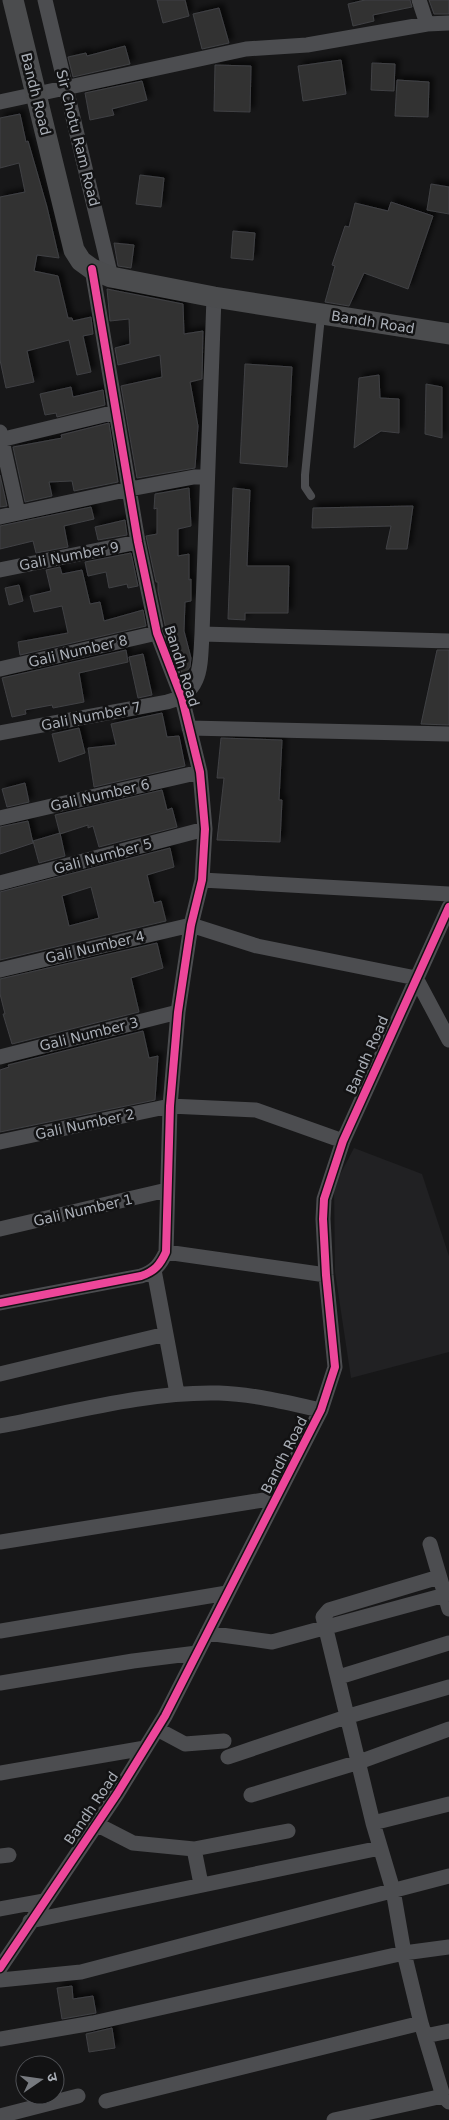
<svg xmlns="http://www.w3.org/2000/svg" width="449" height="2120" font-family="'DejaVu Sans','Noto Sans Devanagari',sans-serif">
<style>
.built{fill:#212123}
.building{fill:#323233;stroke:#404144;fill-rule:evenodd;filter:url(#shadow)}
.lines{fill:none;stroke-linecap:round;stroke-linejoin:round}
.lane{stroke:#4c4d50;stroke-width:8}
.street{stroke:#4c4d50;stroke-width:15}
.secondary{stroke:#4b4c4e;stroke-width:21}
.cycleway-casing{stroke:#121213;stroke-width:11}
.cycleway{stroke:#ed469a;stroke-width:8}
.labels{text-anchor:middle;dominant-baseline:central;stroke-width:5;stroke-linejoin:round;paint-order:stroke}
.street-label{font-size:14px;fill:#aaafb7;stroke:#121213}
</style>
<defs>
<filter id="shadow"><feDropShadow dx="4.5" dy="-4.5" stdDeviation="2.5" flood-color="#0009"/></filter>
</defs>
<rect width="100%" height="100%" fill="#171718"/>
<!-- built -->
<path class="built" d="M354 1148 422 1174 449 1256V1352L351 1378 335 1272 334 1186Z"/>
<!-- building -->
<path class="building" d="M157 0H185L189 16 163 23Z
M365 0H410L412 7 373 15 374 21 353 26 348 4Z
M429 0H449V14H434Z
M219 8 229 43 202 49 193 14Z
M125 46 130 64 73 77 68 57 86 53 87 56Z
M341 60 346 94 303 101 298 66Z
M372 63 395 64 394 91 371 90Z
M215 65 251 66 250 112 214 111Z
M397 80 429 82 428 117 395 116Z
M142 81 147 100 112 109 114 115 90 120 85 93Z
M20 114 26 142 28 141 47 207 59 258 37 255 34 271 58 276 68 318H72L73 321 91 317 93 334 83 336 91 372 77 375 69 340 27 351 34 382 6 388 0 360V197L25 192 19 163 0 168V118Z
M140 175 164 178 161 207 136 204Z
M431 184 449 187V214L427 210Z
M391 202 433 216 408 289 364 273 349 306 325 302 335 266 332 265 345 226 349 227 355 203 388 211Z
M233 231 255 233 253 260 231 258Z
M114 243 134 245 131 268 118 266Z
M107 289 183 304 184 334 203 331 202 379 190 382 198 426 195 468 137 478 121 386 162 377 160 355 118 365 115 348 130 344 129 319 110 321Z
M245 364 292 367 287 467 240 463Z
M379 375 380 398 399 399V433L381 431 354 448 359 378Z
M426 384 442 387V438L425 434Z
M71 387 73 397 103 390 105 405 57 417 56 413 45 415 40 394Z
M109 423 118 482 74 491 72 481 49 482 52 496 25 502 13 447 62 438 61 435Z
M0 475 7 506 0 507Z
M189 488 191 526 178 529V556L189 554V580L191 579V601L185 602 184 631 191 658 190 667 183 676 166 630 158 591V582H156L146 536 157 534V508L154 509 155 494Z
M233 488 250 490 247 566H289L288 613H245V620L228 619Z
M413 506 407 549H386L391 526 312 528 313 508Z
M91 507 94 519 64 526 68 547 36 553 33 541 0 549V526Z
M125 520 127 535 98 540 95 527Z
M131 553 138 586 128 588 127 584 109 588 106 572 88 576 85 562Z
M60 567 62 574 82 570 90 604 100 602 104 621 143 610 146 626 20 655 18 642 68 633 62 606 34 612 30 596 51 591 46 570Z
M19 585 23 601 9 605 5 588Z
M126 650 128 662 79 673 84 702 53 708 52 705 25 710 26 714 12 717 2 678Z
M437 650H449V725L421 724Z
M143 654 152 695 138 698 129 657Z
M162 713 167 737 179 736 185 766 94 787 88 748 116 745 111 724Z
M79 728 85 753 59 762 52 734Z
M221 738 282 740 279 800H282L280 842 217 840 224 778H217Z
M25 783 29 802 7 807 2 789Z
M162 790 167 810 172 808 177 827 99 847 93 826 88 828V825L60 834 55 815Z
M28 821 33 843 0 854V827Z
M60 833 65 856 39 863 33 841Z
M170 848 174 867 147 875 154 903 161 901 166 921 0 960V892ZM91 887 99 918 69 926 62 896Z
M157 943 163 968 131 978 139 1012 12 1044 3 1014H5L0 994V979Z
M143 1031 149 1058 158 1056 155 1100 0 1132V1070L9 1067 8 1065Z
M72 1986 73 1999 93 1996 96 2013 62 2019 57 1988Z
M112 2028 115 2048 89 2052 86 2034Z"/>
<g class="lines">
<!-- lane -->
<path class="lane" d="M311 496 305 487V475L321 316"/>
<!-- street -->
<path class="street" d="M45 0 111 277
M419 0 427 24
M0 102 246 49 307 45 427 24 449 23
M0 432 18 513
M0 440 116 412
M0 517 130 489 194 477H207
M0 570 138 542
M202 634 449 641
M0 669 157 633
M189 728 449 734
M0 733 167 702C203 693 200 665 202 634L214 297
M0 818 200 772
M202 880 449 894
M0 883 205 829
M0 970 191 925 257 946 416 978 449 1040
M0 1057 178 1012
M0 1142 170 1106 256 1110 343 1141
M0 1229 167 1190
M166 1252 326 1275
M154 1270 177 1393
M0 1303 141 1276C155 1271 160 1265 166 1252L170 1106 178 1012 191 925 202 880 205 829 200 772 182 698 157 633 138 542 92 269
M0 1374 166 1334
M0 1426C70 1413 148 1391 219 1393 253 1394 288 1403 321 1410
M0 1542 276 1498
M430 1544 449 1609
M439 1577 329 1610 323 1617 373 1823 393 1890 404 1953 421 2023 443 2096 449 2102
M0 1631 227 1593
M207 1633 272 1642 445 1595
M339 1677 449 1643
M0 1683 133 1661 197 1653
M157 1729 185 1744 224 1741
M228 1757 349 1716 449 1687
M0 1773 145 1748
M251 1795 359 1762 449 1729
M373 1823 449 1804
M96 1824 133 1843 194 1849 288 1831
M194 1849 201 1884
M0 1856 9 1855
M0 1909 43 1901
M30 1921 380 1848
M0 1968 117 1794 165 1716 321 1410 335 1367 326 1275 323 1219 324 1199 343 1141 449 907
M0 1980 81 1972 449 1876
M425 2036 449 2031
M0 2039 93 2023 404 1953 449 1947
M106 2101 421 2023
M0 2116 78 2096
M334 2120 443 2096"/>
<!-- secondary -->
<path class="secondary" d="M13 0 74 250 81 261 92 269 111 277 214 297 449 334"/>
<defs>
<path id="cycleway" d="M0 1303 141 1276C155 1271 160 1265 166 1252L170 1106 178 1012 191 925 202 880 205 829 200 772 182 698 157 633 138 542 92 269
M0 1968 117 1794 165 1716 321 1410 335 1367 326 1275 323 1219 324 1199 343 1141 449 907"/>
</defs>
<!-- cycleway casing -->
<use href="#cycleway" class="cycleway-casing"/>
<!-- cycleway -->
<use href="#cycleway" class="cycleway"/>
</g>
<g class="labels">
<!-- street labels -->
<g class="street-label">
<text transform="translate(36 94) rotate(76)">Bandh Road</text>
<text transform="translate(78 138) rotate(76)">Sir Chotu Ram Road</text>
<text transform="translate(373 322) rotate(9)">Bandh Road</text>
<text transform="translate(69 556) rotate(-11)">Gali Number 9</text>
<text transform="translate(78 651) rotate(-13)">Gali Number 8</text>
<text transform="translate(182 666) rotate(72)">Bandh Road</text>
<text transform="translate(91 716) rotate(-11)">Gali Number 7</text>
<text transform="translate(100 795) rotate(-13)">Gali Number 6</text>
<text transform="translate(103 856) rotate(-15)">Gali Number 5</text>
<text transform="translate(95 947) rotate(-13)">Gali Number 4</text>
<text transform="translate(89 1034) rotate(-14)">Gali Number 3</text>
<text transform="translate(367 1055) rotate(-66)">Bandh Road</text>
<text transform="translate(85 1124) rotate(-12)">Gali Number 2</text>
<text transform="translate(83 1210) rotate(-13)">Gali Number 1</text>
<text transform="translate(284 1455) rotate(-63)">Bandh Road</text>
<text transform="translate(91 1808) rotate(-56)">Bandh Road</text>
</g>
</g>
<!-- north arrow -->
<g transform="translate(40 2080) rotate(77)"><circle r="24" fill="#121213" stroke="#4f5155"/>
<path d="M0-4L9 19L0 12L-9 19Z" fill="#777a7f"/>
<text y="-8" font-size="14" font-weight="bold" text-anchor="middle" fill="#aaafb7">उ</text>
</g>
</svg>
